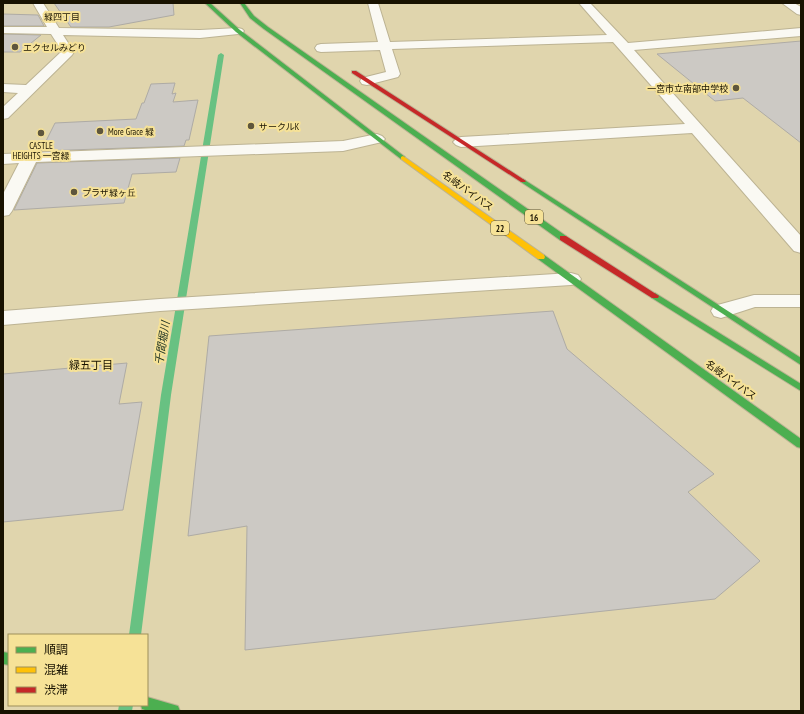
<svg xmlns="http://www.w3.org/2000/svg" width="804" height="714" font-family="'PT Sans Narrow','Noto Sans JP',sans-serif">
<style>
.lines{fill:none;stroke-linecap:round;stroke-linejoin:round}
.stream{fill:#68c182;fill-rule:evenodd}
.building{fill:#ccc9c4;stroke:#aeaba5}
.street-casing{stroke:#bcb393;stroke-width:2}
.fast-casing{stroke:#bcb393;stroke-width:2}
.slow-casing{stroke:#bcb393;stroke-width:2}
.jam-casing{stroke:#bcb393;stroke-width:2}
.street{fill:#faf9f3;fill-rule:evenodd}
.fast{fill:#4caf50;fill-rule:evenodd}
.slow{fill:#ffc107;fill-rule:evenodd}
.jam{fill:#c62828;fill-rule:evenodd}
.poi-dot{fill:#5e563d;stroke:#f6e297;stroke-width:1.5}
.labels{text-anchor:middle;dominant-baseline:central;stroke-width:4;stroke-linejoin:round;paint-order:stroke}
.far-neighbourhood-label{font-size:9px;fill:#181200;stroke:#f6e297}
.far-poi-label{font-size:9px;fill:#181200;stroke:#f6e297;text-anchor:start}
.shield{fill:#f6e297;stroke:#5b502d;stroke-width:1}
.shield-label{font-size:9px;font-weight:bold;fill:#181200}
.street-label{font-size:10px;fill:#181200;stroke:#f6e297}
.water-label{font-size:11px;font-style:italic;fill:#1a2f21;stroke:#f6e297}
.neighbourhood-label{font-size:11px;fill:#181200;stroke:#f6e297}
</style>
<rect width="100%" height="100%" fill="#e0d5ad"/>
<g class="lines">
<!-- stream -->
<path class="stream" d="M221 53 224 55 171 395 141 635H129L161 395 218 55Z
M119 705H133L132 711H118Z"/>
</g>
<!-- building -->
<path class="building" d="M54 3H173L174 15 109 27H71L63 16 57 22 53 15 63 16Z
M3 14 38 15 44 26H3Z
M3 34 41 35 20 52H3Z
M801 41V143L743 98 715 101 657 54Z
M175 83 172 94 176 93 173 102 198 100 189 140H186L184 146 41 151 55 123 136 119 142 103H144L151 84Z
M180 158 176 172 132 174 124 203 14 210 37 163Z
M553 311 567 349 714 474 688 492 760 561 715 599 245 650 247 526 188 536 209 336Z
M127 363 119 404 142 402 123 510 3 522V374Z"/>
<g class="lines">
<defs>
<path id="street" d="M33 3H43L59 28 200 30 238 28 242 29 244 31 242 33 238 34 200 38 63 35 74 52 72 55 8 118 3 119V107L18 93 3 92V84L26 85 62 51 51 34 3 33V27H47Z
M368 3H378L390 42 607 35 579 3H590L628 43 801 28V36L634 50 801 236V253L794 251 692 133 461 147 456 145 453 142 456 139 461 137 685 124 613 42 392 49 400 74 398 77 367 85 362 84 360 81 362 78 386 72 380 50 321 52 317 51 315 48 317 45 321 44 378 42Z
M782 3H794L801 7V15L797 14Z
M377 134 382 136 385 139 382 142 343 151 36 162 12 211 9 215 3 216V194L19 163 3 164V154L343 141Z
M571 273 578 275 581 279 578 283 571 285 160 311 3 325V311L160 299Z
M754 295H801V307H755L721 318 714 316 711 311 714 306Z"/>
<path id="fast" d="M205 3H210L240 30 405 157V159H401L236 32Z
M240 3H244L254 16 268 27 566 236V240H560L264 29 250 18Z
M523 179 801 358V365L521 182V180Z
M538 255H544L801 439V448L797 447 538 259 537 257Z
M655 293 801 384V391L652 298 651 296Z
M3 652 9 653V665L3 664Z
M147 697 178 706 180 711H148L142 709 141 705H147Z"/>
<path id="slow" d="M403 156 544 255 545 257 544 259H538L401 159V157Z"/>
<path id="jam" d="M352 71H356L526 181 525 182H521L352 73Z
M560 236H566L659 296 658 298H652L560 240Z"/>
</defs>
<!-- street casing -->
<use href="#street" class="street-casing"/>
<!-- fast casing -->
<use href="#fast" class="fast-casing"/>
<!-- slow casing -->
<use href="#slow" class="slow-casing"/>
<!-- jam casing -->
<use href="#jam" class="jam-casing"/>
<!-- street -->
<use href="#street" class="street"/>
<!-- fast -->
<use href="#fast" class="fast"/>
<!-- slow -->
<use href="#slow" class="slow"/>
<!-- jam -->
<use href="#jam" class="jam"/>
</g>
<!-- markers -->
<g class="poi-dot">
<circle cx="15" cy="47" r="4"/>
<circle cx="736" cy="88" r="4"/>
<circle cx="251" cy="126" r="4"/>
<circle cx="100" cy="131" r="4"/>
<circle cx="41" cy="133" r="4"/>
<circle cx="74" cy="192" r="4"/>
</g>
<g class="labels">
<!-- far-neighbourhood labels -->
<g class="far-neighbourhood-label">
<text x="62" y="16">緑四丁目</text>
</g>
<!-- far-poi labels -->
<g class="far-poi-label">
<text x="23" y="47">エクセルみどり</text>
<text x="728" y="88" text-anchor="end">一宮市立南部中学校</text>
<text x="259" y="126">サークルK</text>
<text x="108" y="131">More Grace 緑</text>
<text x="41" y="145" text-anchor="middle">CASTLE<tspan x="41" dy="10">HEIGHTS 一宮緑</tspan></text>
<text x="82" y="192">プラザ緑ヶ丘</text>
</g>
<!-- shield labels -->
<g class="shield">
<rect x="525" y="210" width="18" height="14" rx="3"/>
<rect x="491" y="221" width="18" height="14" rx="3"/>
</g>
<g class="shield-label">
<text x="534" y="217">16</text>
<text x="500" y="228">22</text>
</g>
<!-- street labels -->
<g class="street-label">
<text transform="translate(468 191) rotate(36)">名岐バイパス</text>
<text transform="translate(731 380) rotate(36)">名岐バイパス</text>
</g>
<!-- water labels -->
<g class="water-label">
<text transform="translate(162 343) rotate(-81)">千間堀川</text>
</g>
<!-- neighbourhood labels -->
<g class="neighbourhood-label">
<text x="91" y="365">緑五丁目</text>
</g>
</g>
<!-- border -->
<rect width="804" height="714" fill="none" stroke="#181200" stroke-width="8"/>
<!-- legend -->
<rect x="8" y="634" width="140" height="72" fill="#f6e297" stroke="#9d8f5b"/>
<rect x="16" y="647" width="20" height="6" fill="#4caf50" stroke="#9d8f5b"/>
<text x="44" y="654" font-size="12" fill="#181200">順調</text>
<rect x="16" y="667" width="20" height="6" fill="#ffc107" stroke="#9d8f5b"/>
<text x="44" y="674" font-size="12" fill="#181200">混雑</text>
<rect x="16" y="687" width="20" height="6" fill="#c62828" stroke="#9d8f5b"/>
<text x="44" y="694" font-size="12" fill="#181200">渋滞</text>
</svg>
